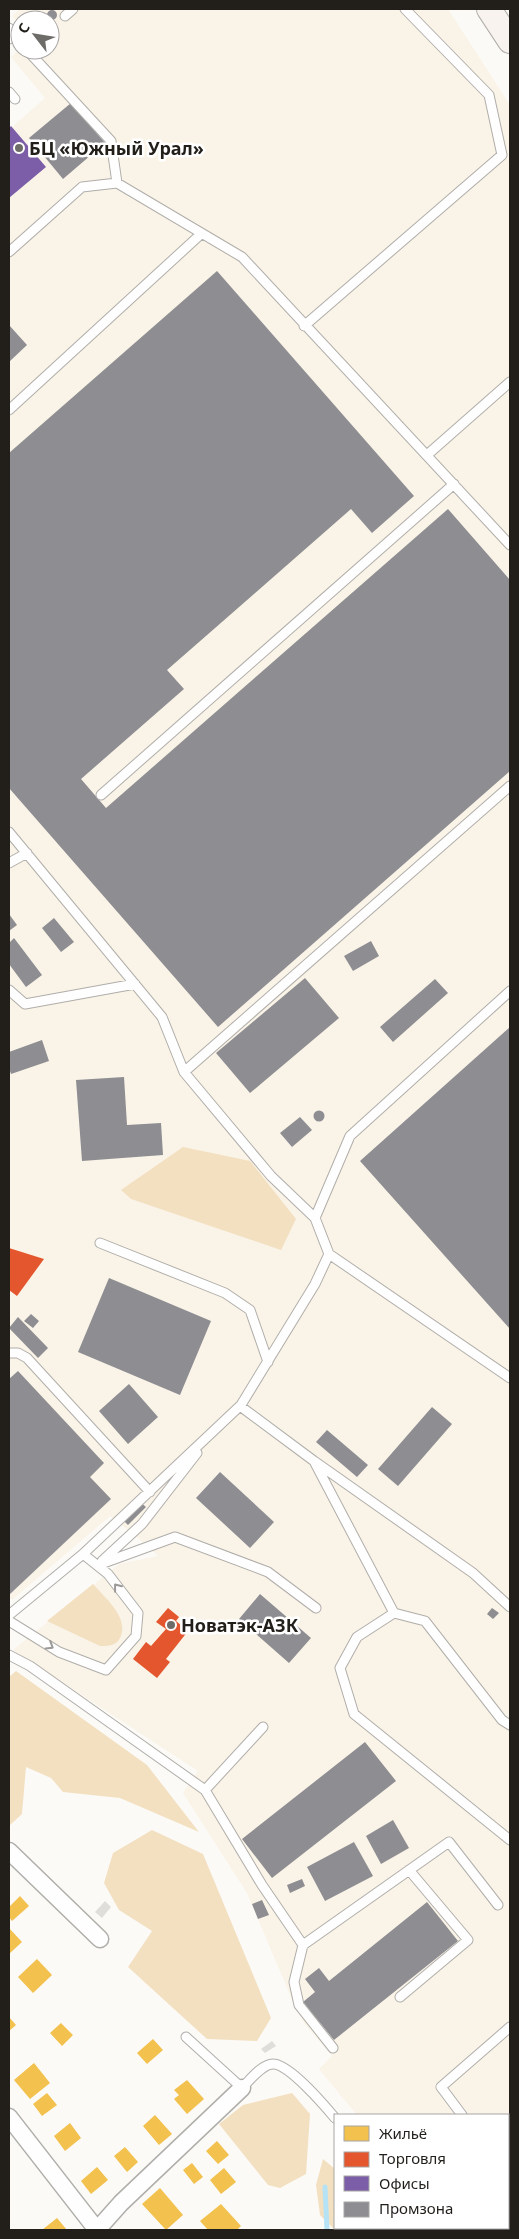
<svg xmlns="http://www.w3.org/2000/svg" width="519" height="2239" font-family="'Noto Sans',sans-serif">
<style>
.built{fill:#faf3e7}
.green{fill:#f3e0c1}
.homes{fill:#f2c14e}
.shops{fill:#e4572e}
.offices{fill:#7b5ea7}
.industry{fill:#8d8d92}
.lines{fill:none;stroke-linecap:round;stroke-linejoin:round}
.stream{stroke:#b5e2f5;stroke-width:5}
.building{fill:#e0deda}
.service-casing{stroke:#b0aeaa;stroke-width:11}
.minor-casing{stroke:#b0aeaa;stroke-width:19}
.secondary-casing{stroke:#b0aeaa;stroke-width:26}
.service{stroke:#fffefe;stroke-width:9}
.minor{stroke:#fffefe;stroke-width:16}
.secondary{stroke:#f8f3ee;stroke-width:24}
.oneway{stroke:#9c9a98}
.poi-dot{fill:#6e6c68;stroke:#fff;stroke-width:2}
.labels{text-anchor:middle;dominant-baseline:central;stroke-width:5;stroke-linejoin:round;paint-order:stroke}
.poi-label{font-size:18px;font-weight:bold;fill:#221f1b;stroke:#fff;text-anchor:start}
</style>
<rect width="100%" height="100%" fill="#fcfaf6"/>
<!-- built -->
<path class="built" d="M20 9H448L510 105V2230H450L448 2228H508V2115H357L319 2069 332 2056 304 2023 293 2002 247 1893 183 1793 198 1771 13 1650 119 1564 158 1556 139 1539 110 1516 13 1599H9V130L45 98 11 57 20 49 50 50V20H20V24L12 16Z"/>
<!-- green -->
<path class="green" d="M183 1147 250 1161 296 1219 281 1250 131 1199 121 1190Z
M93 1584C105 1598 130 1618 120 1638 116 1646 108 1646 100 1646L47 1621Z
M16 1671 147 1765 199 1832 120 1798 63 1792 51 1778 26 1767 22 1814 9 1826V1677Z
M152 1830 203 1854 271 2018 257 2041 207 2039 128 1967 152 1931 119 1910 104 1883 113 1853Z
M292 2093 310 2114 306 2174 280 2188 268 2185 219 2124 243 2105Z
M323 2159 335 2169V2228H375L374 2230H335L320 2215 316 2185Z"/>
<!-- homes -->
<path class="homes" d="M20 1896 29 1906 12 1921 9 1917V1907Z
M9 1928 22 1942 9 1954Z
M37 1959 52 1975 33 1993 18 1977Z
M9 2017 16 2025 9 2031Z
M61 2023 73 2035 62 2046 50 2033Z
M153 2039 163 2050 147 2064 137 2053Z
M34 2063 50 2083 30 2099 14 2080Z
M187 2080 204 2099 187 2114 174 2099 179 2095 174 2090Z
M47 2093 57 2105 42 2116 33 2104Z
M155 2115 172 2134 159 2145 143 2126Z
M70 2123 81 2138 65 2151 54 2136Z
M217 2141 229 2155 218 2164 206 2151Z
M125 2147 138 2162 127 2172 114 2156Z
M192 2163 203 2177 194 2184 183 2170Z
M97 2167 108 2180 91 2194 81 2181Z
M224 2168 236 2182 221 2194 210 2180Z
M160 2188 183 2215 166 2230 142 2204Z
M221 2204 241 2226 237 2230H208L200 2221Z
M57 2218 67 2230H42Z"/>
<!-- shops -->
<path class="shops" d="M9 1248 44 1259 17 1296 9 1290Z
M168 1608 179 1617 176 1621 188 1631 166 1659 170 1662 157 1678 133 1659 146 1642 151 1646 166 1629 156 1622Z"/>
<!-- offices -->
<path class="offices" d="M11 126 46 167 9 198V128Z"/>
<!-- industry -->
<path class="industry" d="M47 15a5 5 0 1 1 10 0a5 5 0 1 1-10 0Z
M71 103 105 143 63 179 29 138Z
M217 271 414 496 372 533 351 509 167 670 184 689 81 779 106 808 448 509 510 580V771L218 1027 9 788V453Z
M9 325 27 345 9 362Z
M9 914 17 925 9 931Z
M54 918 74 942 61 952 42 928Z
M14 938 42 975 26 987 9 964V943Z
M371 941 379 956 353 971 344 956Z
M305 978 339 1018 250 1093 216 1053Z
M435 979 448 993 393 1042 380 1027Z
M510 1027V1329L360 1161Z
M42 1040 49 1061 11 1074 9 1068V1052Z
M124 1077 127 1125 161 1123 163 1155 82 1161 76 1080Z
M313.5 1116a5.5 5.5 0 1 1 11 0a5.5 5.5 0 1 1-11 0Z
M300 1117 312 1130 292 1147 280 1133Z
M109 1278 211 1321 180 1395 78 1352Z
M31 1314 39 1321 33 1328 24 1321Z
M18 1317 48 1348 38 1358 9 1328Z
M18 1371 104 1463 90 1477 111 1499 9 1595V1379Z
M129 1384 158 1417 128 1444 99 1411Z
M432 1407 452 1424 398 1486 378 1469Z
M327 1430 368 1465 357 1477 316 1442Z
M220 1472 274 1522 250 1548 196 1498Z
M140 1502 146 1507 128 1525 123 1520Z
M260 1594 311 1638 289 1663 239 1619Z
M492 1608 499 1613 493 1619 487 1614Z
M365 1742 396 1781 272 1878 242 1839Z
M393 1820 409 1848 381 1864 366 1836Z
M354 1842 373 1876 325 1901 307 1867Z
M302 1879 305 1886 290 1893 287 1885Z
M262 1900 269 1915 258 1919 252 1904Z
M427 1902 458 1941 334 2040 303 2002 315 1992 305 1979 319 1968 329 1981Z"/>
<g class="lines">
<!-- stream -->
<path class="stream" d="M325 2187 327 2230"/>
</g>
<!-- building -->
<path class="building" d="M105 1901 111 1907 102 1918 95 1912Z
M272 2041 276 2046 265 2053 261 2049Z"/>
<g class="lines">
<defs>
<path id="service" d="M65 16 73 9
M9 28 13 35 9 39
M27 50 111 141 117 183
M9 92 15 99
M9 252 82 187 117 183 242 257 510 545
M304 326 502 155 489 95 405 9
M9 410 201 234
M427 455 510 382
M101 795 454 484
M9 832 162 1017 184 1072 271 1176 315 1218
M9 863 27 853
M9 990 25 1004 135 984
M184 1072 510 786
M100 1243 225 1293 250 1310 268 1362
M329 1254 510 1378
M9 1353H18L27 1358 150 1492
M240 1406 314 1461 473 1573 510 1607
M315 1463 394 1613
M102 1561 142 1524 197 1453
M98 1565 175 1537 268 1572 316 1608
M9 1615 83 1554 241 1405 315 1284 329 1254 315 1218 350 1136 510 991
M9 1621 59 1652 106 1670 136 1636 138 1613 108 1574 83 1554
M9 1655 30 1666 205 1790 262 1885 303 1945
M510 1725 502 1720 425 1621 394 1613 357 1637 340 1668 354 1714 510 1840
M205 1790 263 1727
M400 1997 468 1940 409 1870
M186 2037 242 2088C249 2081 262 2064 273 2064 289 2064 325 2106 335 2118
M333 2048 299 2005 294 1982 303 1945 449 1842 498 1905
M462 2115 441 2087 510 2027
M508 2165 510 2163
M387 2228 388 2230"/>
<path id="minor" d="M9 1851 100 1939
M9 2117 97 2230
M97 2230 121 2203 242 2088"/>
<path id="secondary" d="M489 9 510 41"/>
</defs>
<!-- service casing -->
<use href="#service" class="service-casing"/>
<!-- minor casing -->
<use href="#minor" class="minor-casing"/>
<!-- secondary casing -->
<use href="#secondary" class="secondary-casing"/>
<!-- service -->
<use href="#service" class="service"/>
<!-- minor -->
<use href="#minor" class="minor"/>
<!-- secondary -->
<use href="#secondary" class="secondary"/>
</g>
<!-- one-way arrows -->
<defs><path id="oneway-chevron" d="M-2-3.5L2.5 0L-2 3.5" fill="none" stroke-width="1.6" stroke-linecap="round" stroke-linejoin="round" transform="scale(1.25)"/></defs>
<g class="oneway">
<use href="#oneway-chevron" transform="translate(117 1587) rotate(-128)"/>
<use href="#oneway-chevron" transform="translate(50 1646) rotate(32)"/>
</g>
<!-- markers -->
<g class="poi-dot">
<circle cx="19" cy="148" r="5"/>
<circle cx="171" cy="1625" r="5"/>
</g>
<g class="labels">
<!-- poi labels -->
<g class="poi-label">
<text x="29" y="148">БЦ «Южный Урал»</text>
<text x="181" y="1625">Новатэк-АЗК</text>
</g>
</g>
<!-- border -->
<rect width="519" height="2239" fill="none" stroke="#221f1b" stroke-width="20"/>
<!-- legend -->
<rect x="334" y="2114" width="175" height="115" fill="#ffffff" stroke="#a7a5a4"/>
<rect x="344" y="2126" width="25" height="15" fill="#f2c14e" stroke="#a7a5a4"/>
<text x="379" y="2139" font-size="15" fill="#221f1b">Жильё</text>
<rect x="344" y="2152" width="25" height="15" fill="#e4572e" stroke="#a7a5a4"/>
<text x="379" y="2164" font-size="15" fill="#221f1b">Торговля</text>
<rect x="344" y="2176" width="25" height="15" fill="#7b5ea7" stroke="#a7a5a4"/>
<text x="379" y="2189" font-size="15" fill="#221f1b">Офисы</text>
<rect x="344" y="2202" width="25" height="15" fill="#8d8d92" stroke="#a7a5a4"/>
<text x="379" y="2214" font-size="15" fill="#221f1b">Промзона</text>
<!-- north arrow -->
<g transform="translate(35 35) rotate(301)"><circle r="24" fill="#ffffff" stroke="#a7a5a4"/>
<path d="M0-4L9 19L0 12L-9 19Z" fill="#6e6c68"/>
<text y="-8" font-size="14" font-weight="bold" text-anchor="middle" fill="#221f1b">С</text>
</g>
</svg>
